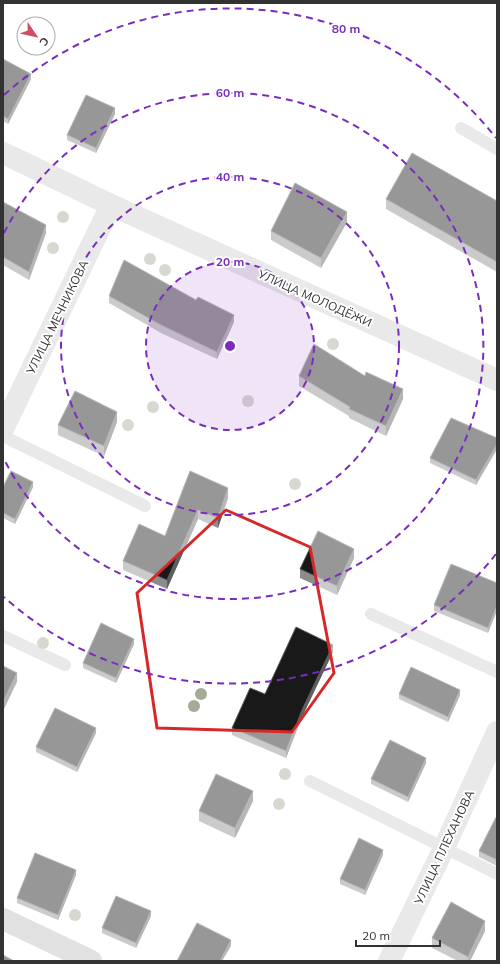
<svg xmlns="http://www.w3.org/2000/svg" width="500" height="964" font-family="Mulish,sans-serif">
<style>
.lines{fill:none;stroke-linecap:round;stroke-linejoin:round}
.service{stroke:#cfcfcf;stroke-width:12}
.minor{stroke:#cfcfcf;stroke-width:22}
.secondary{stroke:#bcbcbc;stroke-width:22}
.tree{fill:#a4ac98}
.wall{fill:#8c8c8c}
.shaded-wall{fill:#5e5e5e}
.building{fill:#191919;stroke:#5e5e5e}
.marked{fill:none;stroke:#d62828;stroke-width:3;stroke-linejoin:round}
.ring{fill:none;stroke:#7b2cbf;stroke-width:2;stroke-dasharray:7 5}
.labels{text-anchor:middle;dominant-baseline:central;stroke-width:4;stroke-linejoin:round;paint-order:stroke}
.street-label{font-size:12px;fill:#323232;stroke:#fff}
.centre{fill:#7b2cbf;stroke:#fff;stroke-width:2}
.ring-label{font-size:12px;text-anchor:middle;font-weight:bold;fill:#7b2cbf;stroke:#fff;stroke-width:4;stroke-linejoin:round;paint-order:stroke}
</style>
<rect width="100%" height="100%" fill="#fff"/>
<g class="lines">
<!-- service -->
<path class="service" d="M461 128 497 149
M3 436 145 506
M371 614 497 672
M3 636 65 665
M310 781 497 874"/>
<!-- minor -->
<path class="minor" d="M3 153 111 205 497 380
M3 429 111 205
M389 961 444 848 497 732"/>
<!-- secondary -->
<path class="secondary" d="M3 919 91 961"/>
</g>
<!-- trees -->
<g class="tree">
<circle cx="63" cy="217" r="6"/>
<circle cx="53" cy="248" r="6"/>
<circle cx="150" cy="259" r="6"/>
<circle cx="165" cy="270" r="6"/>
<circle cx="333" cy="344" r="6"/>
<circle cx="248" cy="401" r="6"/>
<circle cx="153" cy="407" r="6"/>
<circle cx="128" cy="425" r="6"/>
<circle cx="295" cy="484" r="6"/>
<circle cx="43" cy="643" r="6"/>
<circle cx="201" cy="694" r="6"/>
<circle cx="194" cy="706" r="6"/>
<circle cx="285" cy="774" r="6"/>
<circle cx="279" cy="804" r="6"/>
<circle cx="75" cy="915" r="6"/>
</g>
<!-- wall -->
<path class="wall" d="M3 59 31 79 8 124 3 121Z
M115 114 96 153 67 140V135Z
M386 199 497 201V272L386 209Z
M3 202 46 233 29 280 3 265Z
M347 222 321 268 271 240V231Z
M109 296 196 300 234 322 217 359 161 333 109 303Z
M299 376H365L403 399 386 436 349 418V416L299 386Z
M117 422 104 456 58 435V425Z
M497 438V449L476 485 430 463V458Z
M190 471 228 498 218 528 198 519 167 589 123 570V561L165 536Z
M3 487H33L15 524 3 518Z
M354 558 337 595 300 578V569Z
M497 583 488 633 434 611V605Z
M134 644 116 683 83 668V663Z
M333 652 302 717 286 758 232 735V728L265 694Z
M399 694 460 695 448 722 399 699Z
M96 733 77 772 36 752V747Z
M426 763 408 802 371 784V779Z
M253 801 235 838 199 821V811Z
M497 817V866L479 857V851Z
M383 855 365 895 340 884V879Z
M76 875 58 920 17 903V898Z
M151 916 136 948 102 933V928Z
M485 931 470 961H458L432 948V938Z"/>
<!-- shaded-wall -->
<path class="shaded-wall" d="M31 74V79L8 124V119Z
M115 108V114L96 153V148Z
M347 212V222L321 268V258Z
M46 225V233L29 280V272Z
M234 315V322L217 359V352Z
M403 389V399L386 436V426Z
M117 412V422L104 456V446Z
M497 444V449L476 485V480Z
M33 482V487L15 524V519Z
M228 488V498L218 528V518Z
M198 510V519L167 589V580Z
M354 549V558L337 595V586Z
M497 606V611L488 633V628Z
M134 639V644L116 683V678Z
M333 645V652L302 717 286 758V751L302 710Z
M17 673V682L3 711V702Z
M460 690V695L448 722V717Z
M96 728V733L77 772V767Z
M426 758V763L408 802V797Z
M253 791V801L235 838V828Z
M383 850V855L365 895V890Z
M76 870V875L58 920V915Z
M151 911V916L136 948V943Z
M485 921V931L470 961H468V957Z
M231 940V946L222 961H220Z"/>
<!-- building -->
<path class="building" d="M3 59 31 74 8 119 3 116Z
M86 95 115 108 96 148 67 135Z
M412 153 497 201V262L386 199Z
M295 183 347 212 321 258 271 231Z
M3 202 46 225 29 272 3 257Z
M124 260 196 300 198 297 234 315 217 352 161 325 109 296Z
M314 344 365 376 366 372 403 389 386 426 349 409 350 407 299 376Z
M75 391 117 412 104 446 58 425Z
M451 418 497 438V444L476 480 430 458Z
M11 471 33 482 15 519 3 513V487Z
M190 471 228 488 218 518 198 510 167 580 123 561 139 524 165 536Z
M318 531 354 549 337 586 300 569Z
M451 564 497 583V606L488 628 434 605Z
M101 623 134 639 116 678 83 663Z
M296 627 333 645 302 710 286 751 232 728 250 688 265 694Z
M3 666 17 673 3 702Z
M411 667 460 690 448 717 399 694Z
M55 708 96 728 77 767 36 747Z
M390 740 426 758 408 797 371 779Z
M216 774 253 791 235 828 199 811Z
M496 817H497V860L479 851Z
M359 838 383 850 365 890 340 879Z
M35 853 76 870 58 915 17 898Z
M116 896 151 911 136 943 102 928Z
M451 902 485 921 468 957 432 938Z
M197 923 231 940 220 961H177Z
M3 955 14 961H3Z"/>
<!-- marked area -->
<path d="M0 0H500V964H0ZM226 510 310 547 334 673 292 732 157 728 137 593Z" fill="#fff" fill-opacity=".55" fill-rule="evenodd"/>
<path class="marked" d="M226 510 310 547 334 673 292 732 157 728 137 593Z"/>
<!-- distance rings -->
<circle cx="230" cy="346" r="84" fill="#7b2cbf" fill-opacity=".12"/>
<g class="ring">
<circle cx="230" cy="346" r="84"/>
<circle cx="230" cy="346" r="169"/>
<path d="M4 233A253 253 0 1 1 4 459"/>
<path d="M496 554A338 338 0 0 1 4 597M4 95A338 338 0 0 1 496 138"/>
</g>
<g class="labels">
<!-- street labels -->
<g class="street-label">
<text transform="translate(315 298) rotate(24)">УЛИЦА МОЛОДЁЖИ</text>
<text transform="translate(57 317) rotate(-64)">УЛИЦА МЕЧНИКОВА</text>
<text transform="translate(444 847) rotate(-65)">УЛИЦА ПЛЕХАНОВА</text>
</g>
</g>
<circle cx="230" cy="346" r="6" class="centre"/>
<g class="ring-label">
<text x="346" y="33">80 m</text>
<text x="230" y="97">60 m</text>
<text x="230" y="181">40 m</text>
<text x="230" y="266">20 m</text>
</g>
<!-- border -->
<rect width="500" height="964" fill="none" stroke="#323232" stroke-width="8"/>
<!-- north arrow -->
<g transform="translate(36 36) rotate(124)"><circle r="19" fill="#ffffff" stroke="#adadad"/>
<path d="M0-3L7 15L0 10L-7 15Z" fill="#d14c67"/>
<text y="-6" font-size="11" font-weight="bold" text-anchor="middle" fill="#323232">С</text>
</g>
<!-- scale -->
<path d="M356 940v6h84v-6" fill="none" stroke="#323232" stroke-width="2"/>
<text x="362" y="940" font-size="12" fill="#323232" stroke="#ffffff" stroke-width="3" paint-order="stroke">20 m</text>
</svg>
